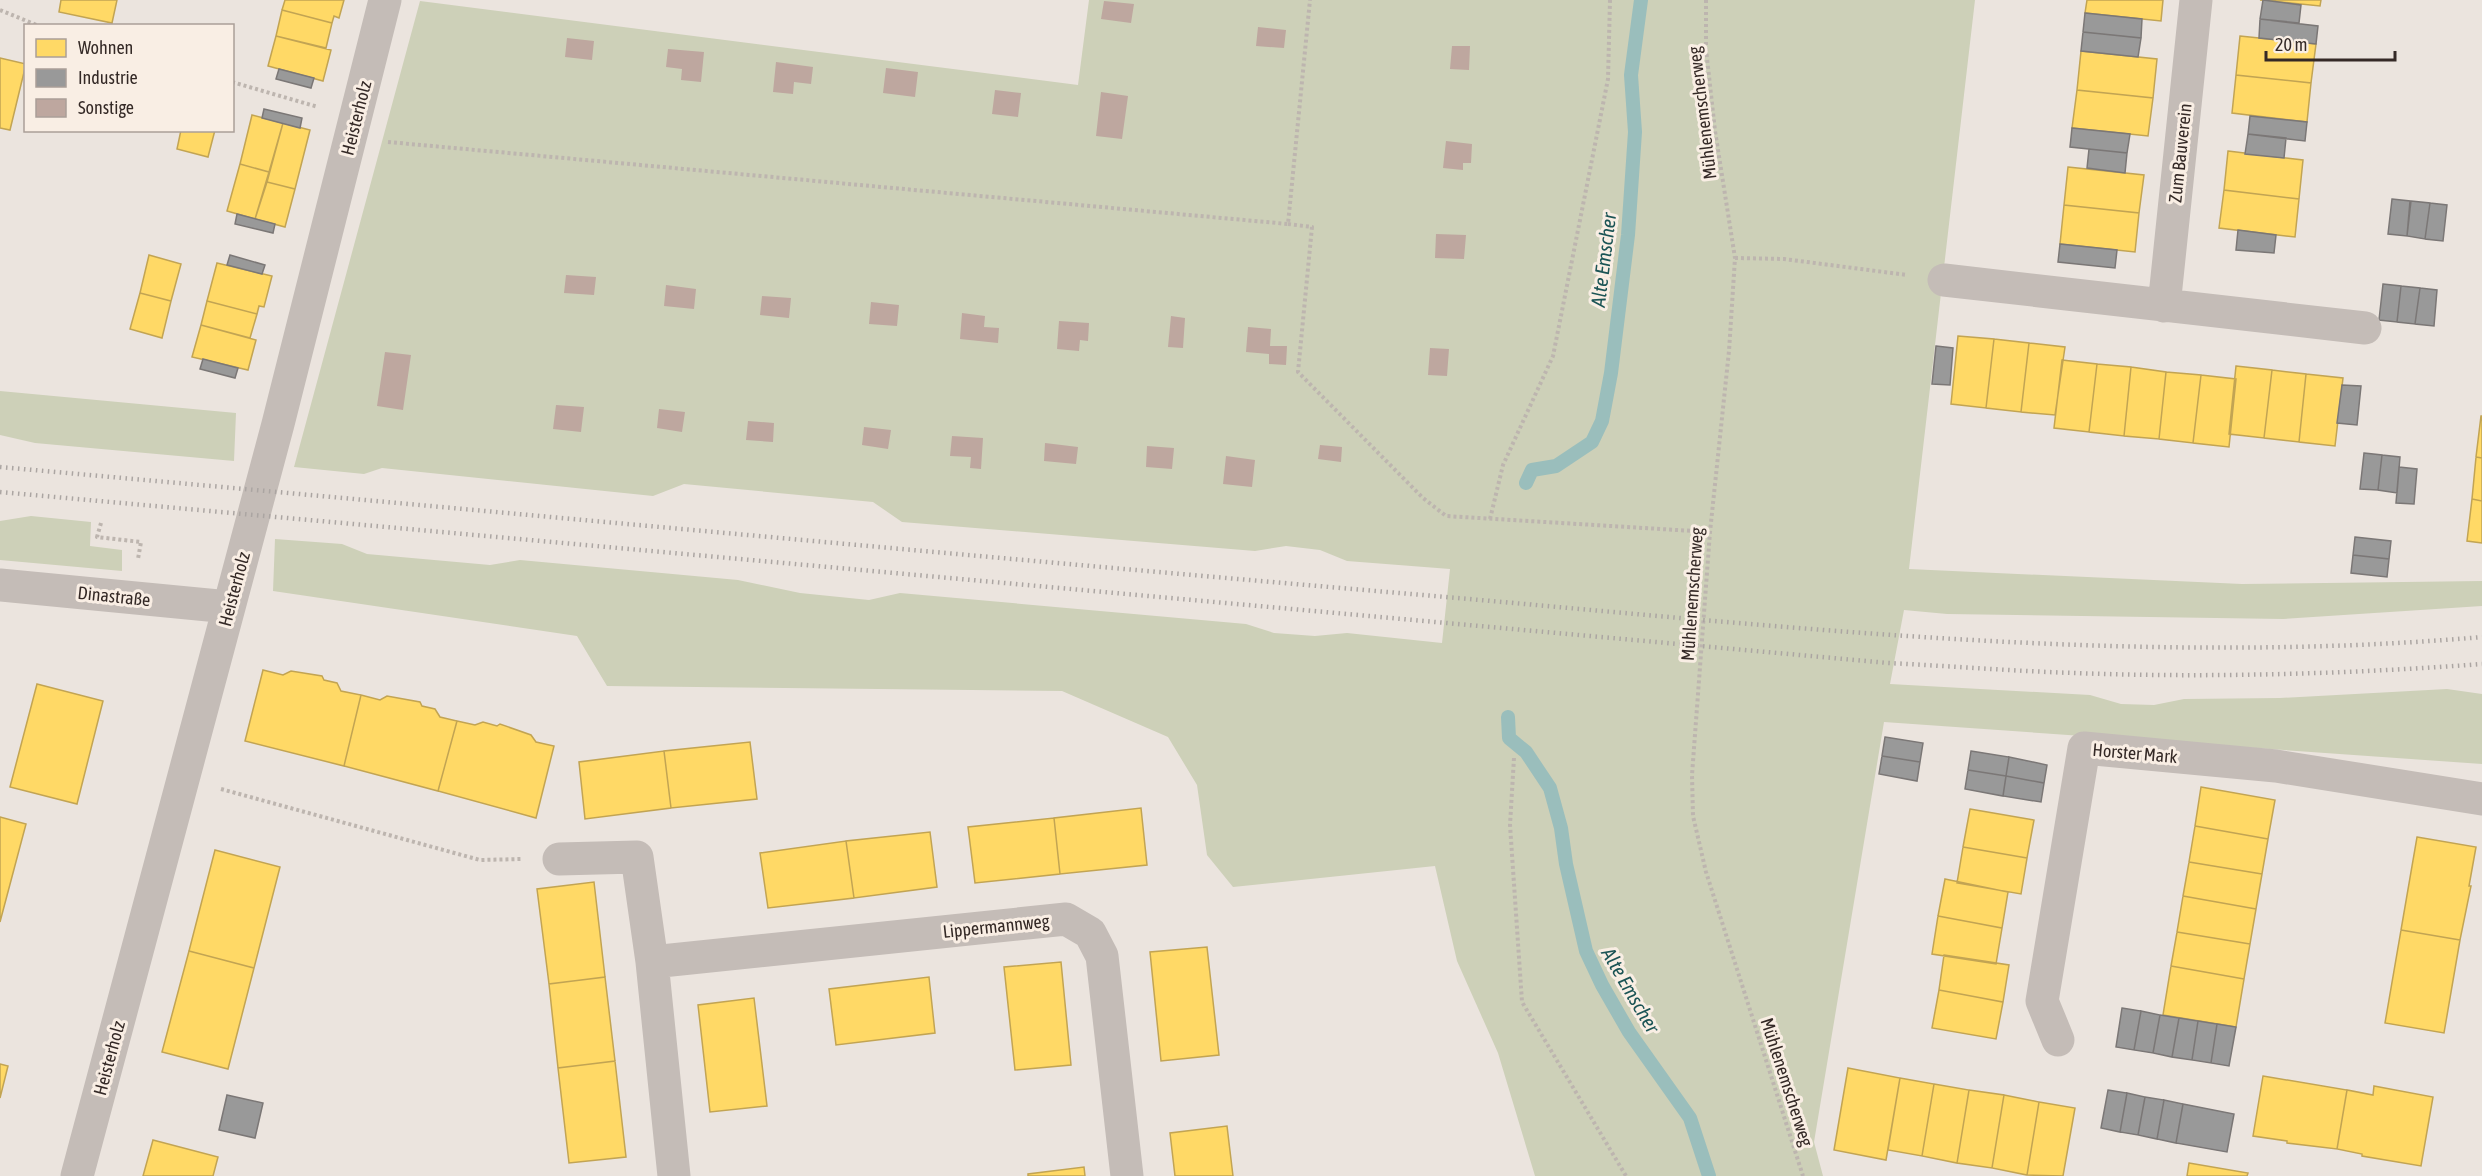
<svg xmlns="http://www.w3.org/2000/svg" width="2482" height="1176" font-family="'Asap Condensed',sans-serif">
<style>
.green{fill:#cdd0b8}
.homes{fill:#ffd966;stroke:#c2a453;stroke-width:1.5}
.industry{fill:#999;stroke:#7b7776;stroke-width:1.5}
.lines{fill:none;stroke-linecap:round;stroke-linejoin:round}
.stream{stroke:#9abebc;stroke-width:14}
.building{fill:#bea79f}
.path{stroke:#bdb5af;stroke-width:4;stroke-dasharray:3 3;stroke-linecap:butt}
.minor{stroke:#c4bcb7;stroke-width:33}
.rail{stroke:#aba5a2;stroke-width:4.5;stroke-dasharray:1.5 4.5;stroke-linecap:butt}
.labels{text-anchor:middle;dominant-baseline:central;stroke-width:6;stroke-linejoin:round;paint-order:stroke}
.street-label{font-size:18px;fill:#342926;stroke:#f9eee4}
.water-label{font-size:20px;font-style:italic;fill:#1b5455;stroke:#f9eee4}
</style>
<rect width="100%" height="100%" fill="#ebe4de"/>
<!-- green -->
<path class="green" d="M1089 0H1975L1909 569 2242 584 2482 581V606L2283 619 1947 614 1904 610 1890 684 2090 695 2121 704 2154 705 2184 699 2280 698 2447 689 2482 694V764L1884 722 1814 1142 1823 1176H1535L1498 1053 1457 961 1435 866 1233 887 1207 855 1197 785 1168 737 1062 691 607 686 577 636 273 591 275 539 342 544 367 554 490 565 520 560 738 580 800 593 869 600 900 593 1246 624 1274 633 1315 636 1347 633 1442 643 1450 569 1347 561 1320 550 1286 546 1255 551 902 522 873 502 684 484 653 496 382 468 364 474 294 467 420 1 1078 85Z
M0 391 236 413 234 461 35 443 0 435Z
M31 516 91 522 90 546 122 550V571L0 560V521Z"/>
<!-- homes -->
<path class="homes" d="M61 0H117L112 23 59 12Z
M285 0H344L339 18 334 16 332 23 282 10Z
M2087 0H2163L2161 21 2085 13Z
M2260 0H2321L2320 6Z
M282 10 332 23 326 48 276 36Z
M276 36 331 50 323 81 268 66Z
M2240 36 2316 44 2311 83 2236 75Z
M2081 51 2157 59 2153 98 2077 90Z
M0 58 26 64 10 130 0 128Z
M2236 75 2311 83 2307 122 2232 113Z
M2077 90 2153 98 2148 136 2072 128Z
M252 115 283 123 269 172 240 164Z
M283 123 310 130 295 189 267 182Z
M181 130H215L208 157 177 149Z
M2228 151 2303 160 2299 199 2224 190Z
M240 164 269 172 255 219 227 211Z
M2068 167 2144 175 2139 213 2064 205Z
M267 182 295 189 285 227 255 219Z
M2224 190 2299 199 2295 237 2219 228Z
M2064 205 2139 213 2135 252 2060 244Z
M149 255 181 264 171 301 140 293Z
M217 263 272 276 264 307 259 306 257 314 207 301Z
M140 293 171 301 162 338 130 329Z
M207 301 257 314 250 338 201 325Z
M201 325 256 340 248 370 192 357Z
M1958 336 1994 339 1986 408 1951 404Z
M1994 339 2029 343 2021 412 1986 408Z
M2029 343 2065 347 2055 415 2021 412Z
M2062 360 2097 364 2089 432 2054 428Z
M2097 364 2131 367 2124 436 2089 432Z
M2236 366 2272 370 2264 438 2229 434Z
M2131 367 2166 372 2159 439 2124 436Z
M2272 370 2306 374 2299 442 2264 438Z
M2166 372 2201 375 2193 443 2159 439Z
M2306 374 2343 378 2335 446 2299 442Z
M2201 375 2236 379 2229 447 2193 443Z
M2481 416H2482V458L2476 457Z
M2476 457 2482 458V501L2472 499Z
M2472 499 2482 501V543L2467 541Z
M263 670 283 675 291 671 322 676 324 680 337 683 341 691 361 695 344 766 245 741Z
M37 684 103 701 77 804 10 787Z
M361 695 380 700 387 696 420 702 422 706 435 709 440 717 457 721 438 791 344 766Z
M457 721 475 725 483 722 497 726 500 724 531 735 536 742 554 746 536 818 438 791Z
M750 742 757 799 671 808 664 751Z
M664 751 671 808 585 819 579 762Z
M2201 787 2275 800 2268 839 2195 826Z
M1141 808 1147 865 1060 874 1054 818Z
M1970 809 2034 820 2027 858 1963 847Z
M0 817 26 824 0 922Z
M1054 818 1060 874 975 883 968 827Z
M2195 826 2268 839 2262 874 2189 862Z
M930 832 937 887 854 898 846 841Z
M2417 837 2476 847 2469 886H2471L2460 940 2401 930Z
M846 841 854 898 768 908 760 853Z
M1963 847 2027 858 2021 894 1957 883Z
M215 850 280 867 254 968 189 951Z
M2189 862 2262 874 2256 909 2183 896Z
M1945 879 2008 892 2002 928 1938 916Z
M594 882 605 977 549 984 537 889Z
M2183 896 2256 909 2250 944 2177 932Z
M1938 916 2002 928 1996 964 1932 954Z
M2401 930 2460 940 2444 1033 2385 1023Z
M2177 932 2250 944 2244 979 2171 966Z
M1207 947 1219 1055 1161 1061 1150 952Z
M189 951 254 968 228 1069 162 1052Z
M1944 955 2009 965 2003 1002 1939 990Z
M1061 962 1071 1065 1015 1070 1004 967Z
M2171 966 2244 979 2236 1027 2163 1015Z
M605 977 615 1061 558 1068 549 984Z
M929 977 935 1033 836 1045 829 989Z
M1939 990 2003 1002 1996 1039 1932 1028Z
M754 998 767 1106 710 1112 698 1005Z
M615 1061 626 1157 569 1163 558 1068Z
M0 1064 8 1066 0 1098Z
M1848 1068 1900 1078 1886 1160 1834 1150Z
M2263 1076 2347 1090 2337 1149 2287 1143V1141L2253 1136Z
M1900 1078 1934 1084 1922 1156 1888 1150Z
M1934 1084 1969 1090 1957 1163 1922 1156Z
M2374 1086 2433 1097 2421 1166 2362 1156V1154L2337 1149 2347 1090 2373 1095Z
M1969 1090 2004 1095 1992 1168 1957 1163Z
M2004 1095 2039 1102 2027 1175 1992 1168Z
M2039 1102 2075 1108 2063 1176 2027 1175Z
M1227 1126 1233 1176H1175L1170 1133Z
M153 1140 218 1157 213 1176H143Z
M2189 1163 2248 1173 2247 1176H2187Z
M1084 1167 1085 1176H1028V1174Z"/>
<!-- industry -->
<path class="industry" d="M2263 0 2301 5 2299 23 2260 19Z
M2085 13 2142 19 2141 38 2083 32Z
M2260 19 2318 26 2316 44 2259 38Z
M2083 32 2141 38 2138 57 2081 51Z
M279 69 314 78 311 88 276 79Z
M264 109 302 118 300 128 262 118Z
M2250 116 2307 122 2305 141 2248 134Z
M2072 128 2130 134 2127 153 2070 147Z
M2248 134 2286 138 2284 158 2245 154Z
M2089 149 2127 153 2125 173 2087 168Z
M2392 199 2410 201 2407 236 2388 234Z
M2411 201 2430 203 2425 239 2407 236Z
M2430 203 2447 205 2443 241 2425 239Z
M237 214 275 224 273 233 235 224Z
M2238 230 2276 235 2274 253 2236 250Z
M2060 244 2117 250 2115 268 2058 262Z
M230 255 265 265 262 274 227 265Z
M2383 284 2401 286 2397 322 2379 320Z
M2401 286 2420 288 2415 324 2397 322Z
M2420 288 2437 290 2434 326 2415 324Z
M1936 346 1953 348 1950 385 1932 384Z
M203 359 238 368 235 378 200 369Z
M2342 385 2361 386 2357 425 2337 423Z
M2364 453 2382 455 2378 490 2360 489Z
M2382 455 2400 457 2397 493 2378 490Z
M2399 467 2417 469 2414 504 2396 503Z
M2355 537 2391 541 2389 559 2353 555Z
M2353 555 2389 559 2387 577 2351 573Z
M1885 737 1923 743 1920 762 1882 756Z
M1971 751 2009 757 2006 776 1968 770Z
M1882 756 1920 762 1917 781 1879 774Z
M2009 757 2047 765 2044 783 2006 776Z
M1968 770 2006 776 2003 796 1965 789Z
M2006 776 2044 783 2041 802 2003 796Z
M2122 1008 2141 1011 2134 1050 2116 1047Z
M2141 1011 2160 1015 2153 1053 2134 1050Z
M2160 1015 2179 1018 2172 1057 2153 1053Z
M2179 1018 2198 1021 2192 1060 2172 1057Z
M2198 1021 2217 1024 2211 1063 2192 1060Z
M2217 1024 2236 1027 2229 1066 2211 1063Z
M2108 1090 2127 1093 2120 1132 2101 1128Z
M2127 1093 2145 1097 2138 1135 2120 1132Z
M227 1095 263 1103 255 1138 219 1130Z
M2145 1097 2164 1100 2157 1139 2138 1135Z
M2164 1100 2183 1104 2176 1143 2157 1139Z
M2183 1104 2234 1114 2227 1152 2176 1143Z"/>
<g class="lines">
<!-- stream -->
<path class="stream" d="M1526 483 1532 470 1556 466 1592 442 1602 421 1611 373 1628 235 1635 132 1631 75 1641 0
M1508 717 1509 738 1526 752 1550 788 1561 828 1566 864 1586 951 1602 985 1629 1032 1690 1118 1709 1176"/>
</g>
<!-- building -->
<path class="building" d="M1104 1 1134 4 1131 23 1101 19Z
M1258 27 1286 30 1284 48 1256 46Z
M567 38 594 41 592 60 565 57Z
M1452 46H1470L1469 70 1450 69Z
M668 49 704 52 701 82 681 80 682 69 666 67Z
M776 62 813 67 811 84 794 82 793 94 773 92Z
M886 68 918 72 915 97 883 93Z
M995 90 1021 93 1018 117 992 114Z
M1101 92 1128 96 1122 139 1096 136Z
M1446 141 1472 144 1471 163H1463V170L1443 168Z
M1436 234 1466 235 1464 259 1435 258Z
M566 275 596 277 594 295 564 293Z
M666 285 696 289 694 309 664 306Z
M762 296 791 298 789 318 760 315Z
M871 302 899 305 897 326 869 324Z
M962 313 985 316 984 327 999 328 998 343 960 339Z
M1171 316 1185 318 1183 348 1168 347Z
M1059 321 1089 323 1088 341 1080 340 1079 351 1057 349Z
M1248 327 1271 329 1270 346H1287L1286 365 1269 364V354L1246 352Z
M1430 348 1449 349 1447 376 1428 375Z
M385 352 411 355 403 410 377 406Z
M556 405 584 407 581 432 553 429Z
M659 409 685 412 682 432 657 428Z
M748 421 774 423 773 442 746 440Z
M864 427 891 430 888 449 862 445Z
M952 436 983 438 981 469 970 468 971 457 950 456Z
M1045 443 1078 447 1076 464 1044 461Z
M1320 445 1342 447 1341 462 1318 459Z
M1147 446 1174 448 1172 469 1146 467Z
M1226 456 1255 460 1252 487 1223 484Z"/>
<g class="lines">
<!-- path -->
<path class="path" d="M1706 0V49L1715 131 1735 258 1729 351 1710 532 1692 775 1693 816 1706 872 1803 1176
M0 10 39 26
M232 82 318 107
M388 142 1288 224 1310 0
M1288 224 1312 227 1298 372 1423 498 1446 516 1710 532
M1735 258 1784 259 1907 275
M1490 519 1503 465 1553 356 1608 79 1610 0
M101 523 97 537 141 542 138 559
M1514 758 1510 825 1522 1002 1626 1176
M221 789 480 860 522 859"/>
<!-- minor -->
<path class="minor" d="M1944 280 2365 328
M2164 306 2196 0
M0 585 229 607
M559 859 637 857 652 962 674 1176
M652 962 1066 919 1090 933 1102 956 1127 1176
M2058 1040 2042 1001 2084 748 2276 766 2482 799
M77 1176 278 424 385 0"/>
<!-- rail -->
<path class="rail" d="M0 467C482 510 964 556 1446 597 1790 627 2136 667 2482 637
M0 492 1888 663C1950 666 2012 671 2074 673 2209 678 2347 674 2482 664"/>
</g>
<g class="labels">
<!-- street labels -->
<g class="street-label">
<text transform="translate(1702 113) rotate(-97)">Mühlenemscherweg</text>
<text transform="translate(356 118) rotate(-76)">Heisterholz</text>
<text transform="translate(2180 153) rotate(-84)">Zum Bauverein</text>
<text transform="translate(234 589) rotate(-75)">Heisterholz</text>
<text transform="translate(1692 594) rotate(-86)">Mühlenemscherweg</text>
<text transform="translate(114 596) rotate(6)">Dinastraße</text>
<text transform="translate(2135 753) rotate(5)">Horster Mark</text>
<text transform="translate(996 926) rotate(-6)">Lippermannweg</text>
<text transform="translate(109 1058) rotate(-75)">Heisterholz</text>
<text transform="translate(1787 1082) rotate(72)">Mühlenemscherweg</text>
</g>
<!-- water labels -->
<g class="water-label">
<text transform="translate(1603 260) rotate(-83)">Alte Emscher</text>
<text transform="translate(1631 990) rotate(60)">Alte Emscher</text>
</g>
</g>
<!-- legend -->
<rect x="24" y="24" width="210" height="108" fill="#f9eee4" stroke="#aa9f98" stroke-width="1.5"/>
<rect x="36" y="39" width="30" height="18" fill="#ffd966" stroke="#aa9f98" stroke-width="1.5"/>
<text x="78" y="54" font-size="18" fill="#342926">Wohnen</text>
<rect x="36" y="69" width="30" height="18" fill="#999999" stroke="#aa9f98" stroke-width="1.5"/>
<text x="78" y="84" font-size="18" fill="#342926">Industrie</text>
<rect x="36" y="99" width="30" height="18" fill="#bea79f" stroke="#aa9f98" stroke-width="1.5"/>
<text x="78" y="114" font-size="18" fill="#342926">Sonstige</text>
<!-- scale -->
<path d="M2266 51v9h129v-9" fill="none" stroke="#342926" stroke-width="3"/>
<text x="2275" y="51" font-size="18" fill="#342926" stroke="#f9eee4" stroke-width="4.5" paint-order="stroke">20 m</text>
</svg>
